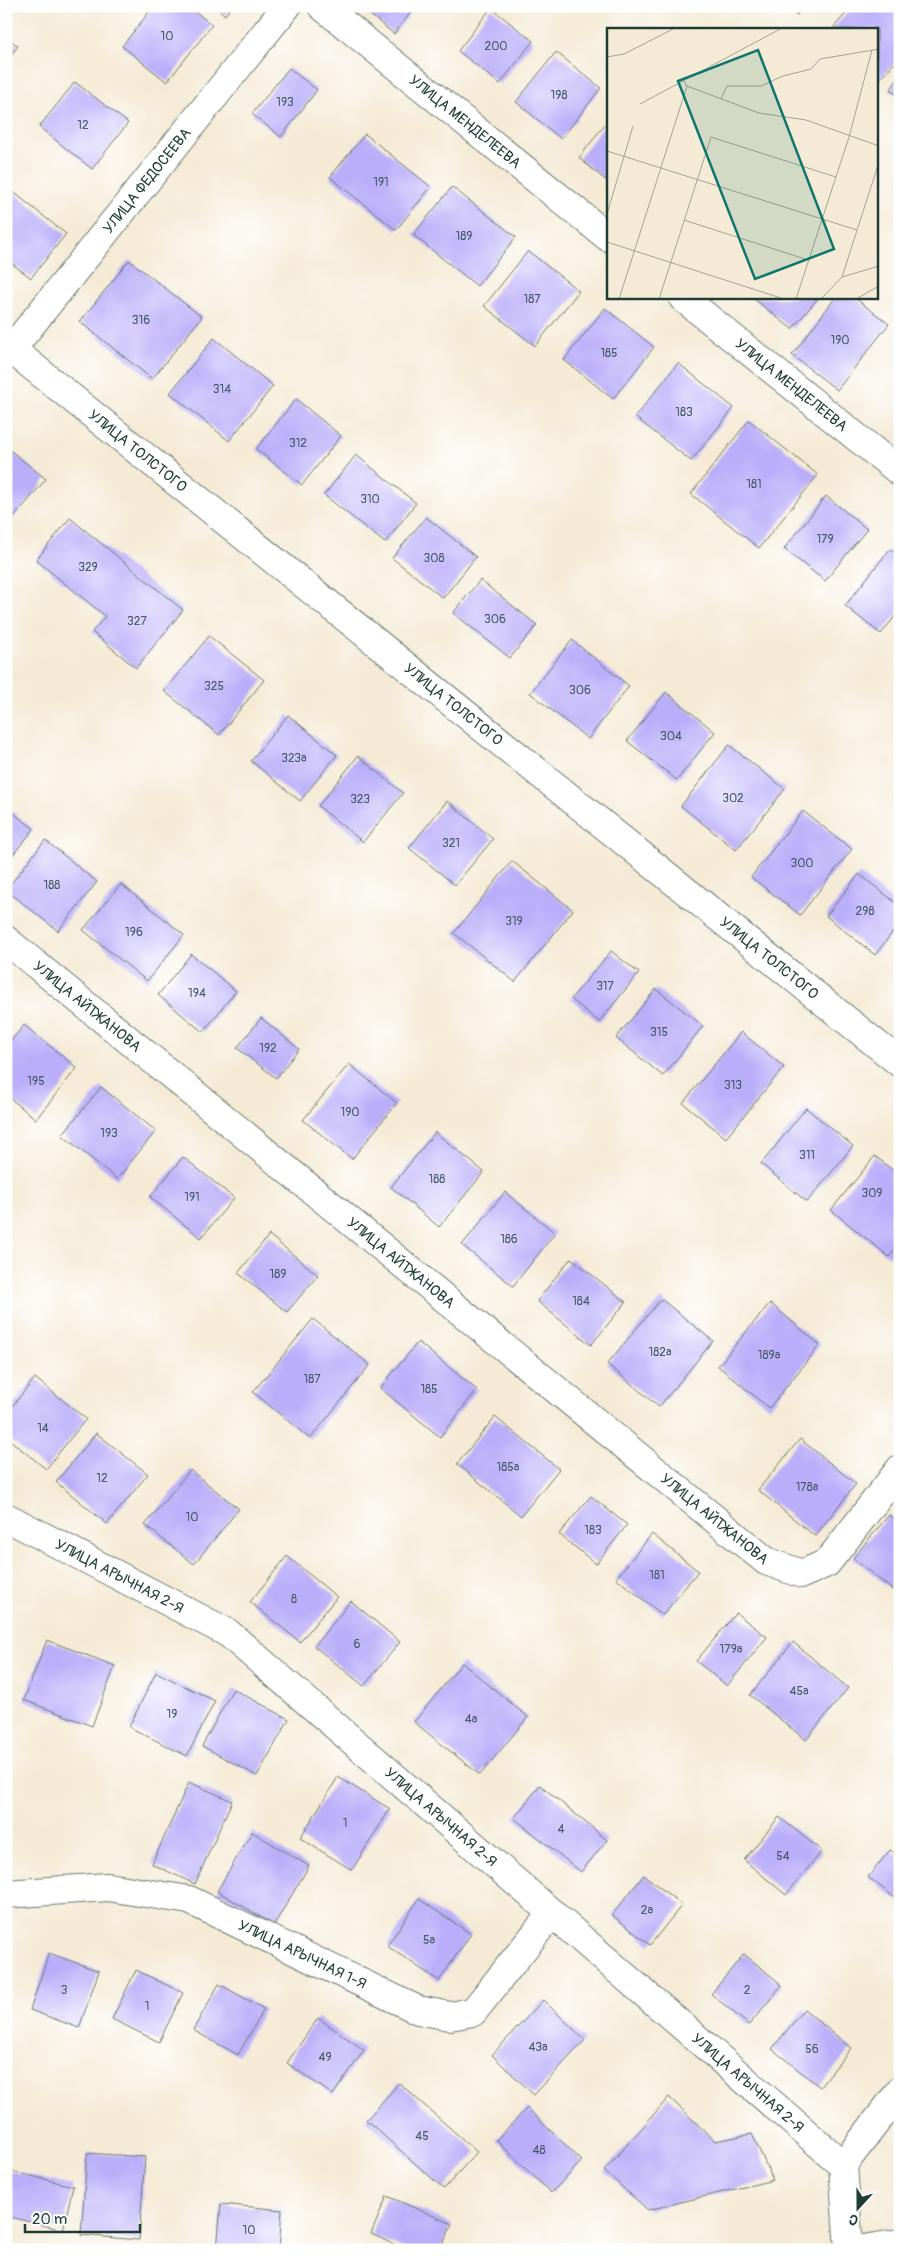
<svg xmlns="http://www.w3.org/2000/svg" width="906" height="2256" font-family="Pangolin,sans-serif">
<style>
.building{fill:#baadf9}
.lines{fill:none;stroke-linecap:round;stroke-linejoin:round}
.street-casing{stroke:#6a7a6c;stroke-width:30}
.street{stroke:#fff;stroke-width:28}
.labels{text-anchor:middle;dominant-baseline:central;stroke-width:5;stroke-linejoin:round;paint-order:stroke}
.number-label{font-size:12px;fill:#465965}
.street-label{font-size:15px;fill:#1f3d34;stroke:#fff}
.inset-road{fill:none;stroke:#9fa595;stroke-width:1}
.view{fill:#0f766e;fill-opacity:0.15;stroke:#0f766e;stroke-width:2.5}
.inset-edge{fill:none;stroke:#1f3d34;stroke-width:2.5}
</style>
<rect width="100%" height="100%" fill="#fff"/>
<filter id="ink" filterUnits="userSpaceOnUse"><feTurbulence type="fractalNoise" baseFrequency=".02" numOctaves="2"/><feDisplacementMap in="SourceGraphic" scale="10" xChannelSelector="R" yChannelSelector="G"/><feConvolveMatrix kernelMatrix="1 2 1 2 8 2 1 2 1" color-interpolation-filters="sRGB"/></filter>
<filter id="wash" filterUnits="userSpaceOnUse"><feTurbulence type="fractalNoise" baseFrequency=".0096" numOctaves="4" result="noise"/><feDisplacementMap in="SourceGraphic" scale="20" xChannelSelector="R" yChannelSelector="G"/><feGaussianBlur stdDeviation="1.12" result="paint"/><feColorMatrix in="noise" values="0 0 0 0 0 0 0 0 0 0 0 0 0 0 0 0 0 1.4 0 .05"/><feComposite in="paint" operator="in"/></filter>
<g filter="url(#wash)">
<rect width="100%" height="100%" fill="#f5ead5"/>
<g id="blocks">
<!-- building -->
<path class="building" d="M154 6H188L212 25 167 82 122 46Z
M215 6H232L225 15Z
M359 6H416L394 34Z
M787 6H804L797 15Z
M853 6H890L900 15V57L877 82V29H832Z
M491 8 533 41 500 84 458 51Z
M6 37 18 46 6 61Z
M556 52 601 88 561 139 516 102Z
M289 68 317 90 281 137 252 114Z
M900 76V97L890 90Z
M75 82 128 123 92 169 39 127Z
M608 120V182L579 158Z
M365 134 431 187 396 230 330 177Z
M7 187 66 234 31 278 6 259Z
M452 187 516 237 477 286 413 235Z
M528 251 579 291 535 346 484 306Z
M129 260 202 317 152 379 80 322Z
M753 298H818L792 329Z
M835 298H855L889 324 837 390 792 355Z
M605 308 654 347 613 399 564 360Z
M214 338 273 386 229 441 170 393Z
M678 363 734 408 691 461 635 417Z
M296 399 341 436 302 485 256 449Z
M749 420 818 475 759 548 691 494Z
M6 447 46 479 6 527Z
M356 455 416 503 385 543 324 495Z
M826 496 867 529 825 581 784 549Z
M426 517 476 557 443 598 392 558Z
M70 518 183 610 136 668 92 632 105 616 36 560Z
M890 549 900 557V610L881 634 845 606Z
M480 580 537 625 510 658 453 613Z
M209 636 264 680 219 735 164 691Z
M572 640 629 686 588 739 530 693Z
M666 692 715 732 677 780 627 741Z
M288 715 337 755 300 801 251 761Z
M729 745 785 789 736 850 681 806Z
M358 756 403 793 363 842 318 806Z
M447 801 493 839 455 885 409 848Z
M6 807 34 829 6 863Z
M803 811 852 849 800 915 751 877Z
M45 840 97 882 58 931 6 890Z
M512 861 573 910 515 982 454 933Z
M859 874 900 906V923L875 955 826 916Z
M121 884 184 935 147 981 83 930Z
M611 951 639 973 599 1022 571 999Z
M191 954 236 991 203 1032 158 995Z
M656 989 703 1026 663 1076 616 1038Z
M261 1018 299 1049 276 1078 237 1048Z
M24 1025 77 1068 36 1119 6 1095V1047Z
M741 1032 784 1067 726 1138 683 1103Z
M349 1064 397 1103 352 1159 303 1120Z
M101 1087 156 1131 117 1179 62 1135Z
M806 1108 853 1146 807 1202 761 1164Z
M435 1132 484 1172 439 1227 391 1187Z
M875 1156 900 1176V1243L889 1257 831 1210Z
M183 1157 234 1198 201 1238 150 1197Z
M505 1192 555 1233 513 1286 462 1245Z
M269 1235 318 1275 287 1312 238 1273Z
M571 1258 626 1302 591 1345 537 1301Z
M661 1299 713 1341 659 1407 607 1364Z
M770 1303 820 1345 769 1408 718 1366Z
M313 1319 370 1365 310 1439 253 1392Z
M418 1342 477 1390 440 1437 380 1388Z
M35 1378 86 1419 46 1469 6 1437V1414Z
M495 1417 559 1469 521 1516 457 1464Z
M96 1433 148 1474 107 1524 56 1482Z
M800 1439 856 1484 815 1536 758 1490Z
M190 1470 239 1509 194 1564 145 1525Z
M591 1496 627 1525 596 1564 559 1534Z
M889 1515 900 1523V1589L896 1593 853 1558Z
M652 1534 698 1571 663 1615 616 1578Z
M287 1556 337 1597 300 1642 250 1602Z
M351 1601 400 1642 364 1686 314 1646Z
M736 1613 767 1637 727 1686 696 1661Z
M47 1640 115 1666 92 1726 24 1700Z
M793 1642 848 1688 806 1740 750 1695Z
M462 1663 528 1717 480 1775 414 1722Z
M156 1672 215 1701 187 1756 129 1727Z
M233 1689 289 1719 257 1776 202 1746Z
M338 1777 390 1809 352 1870 300 1838Z
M189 1782 232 1801 195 1884 152 1864Z
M540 1785 607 1840 581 1872 514 1818Z
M779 1817 822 1851 786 1895 744 1860Z
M252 1832 309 1866 274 1925 217 1891Z
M890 1850 900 1857V1902L868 1877Z
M644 1875 682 1905 650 1945 612 1915Z
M419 1899 471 1934 439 1981 387 1946Z
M49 1953 99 1971 79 2028 30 2010Z
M744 1954 782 1985 749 2025 711 1994Z
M136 1970 183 1993 159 2042 112 2019Z
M219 1984 264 2009 238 2055 193 2030Z
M543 2000 585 2040 534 2095 492 2055Z
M804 2009 851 2048 820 2087 772 2049Z
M318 2018 364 2050 333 2095 287 2063Z
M399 2083 477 2152 444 2189 366 2120Z
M669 2097 715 2141 752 2134 773 2180 648 2210 604 2171Z
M527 2108 582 2161 551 2193 496 2140Z
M87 2153 145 2157 139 2240 81 2235Z
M6 2170 73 2186 63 2230 6 2216Z
M387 2196 452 2224 440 2250H407L371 2234Z
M221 2204 282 2210 279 2250H217Z"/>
</g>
</g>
<g filter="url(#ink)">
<use href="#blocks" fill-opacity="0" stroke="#6a7a6c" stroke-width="1"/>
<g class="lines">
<defs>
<g id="street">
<path id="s1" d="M322 6 608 237"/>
<path id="s2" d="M683 298 900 472"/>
<path id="s3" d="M6 345 900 1063"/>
<path id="s4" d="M6 356 287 6"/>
<path id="s5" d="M6 940 766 1561 802 1574 827 1563 900 1469"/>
<path id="s6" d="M6 1517 228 1633 843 2165"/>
<path id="s7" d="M6 1894 108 1887 189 1900 418 2010 450 2016 473 2012 552 1913"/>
<path d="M849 2250 843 2165 900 2091"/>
<path d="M858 2250 900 2243"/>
</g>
</defs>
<!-- street casing -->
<use href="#street" class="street-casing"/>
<!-- street -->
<use href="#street" class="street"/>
</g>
</g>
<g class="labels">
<!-- number labels -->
<g class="number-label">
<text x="167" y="36">10</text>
<text x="496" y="46">200</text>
<text x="559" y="95">198</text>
<text x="285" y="102">193</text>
<text x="83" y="125">12</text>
<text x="381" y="182">191</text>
<text x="464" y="236">189</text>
<text x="532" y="299">187</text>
<text x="141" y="320">316</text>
<text x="840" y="340">190</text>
<text x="609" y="353">185</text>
<text x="222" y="389">314</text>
<text x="684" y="412">183</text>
<text x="298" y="443">312</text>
<text x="754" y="484">181</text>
<text x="370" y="499">310</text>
<text x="825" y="539">179</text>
<text x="434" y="558">308</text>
<text x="88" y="567">329</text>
<text x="495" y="619">306</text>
<text x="137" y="621">327</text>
<text x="214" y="686">325</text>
<text x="580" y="690">306</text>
<text x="671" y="736">304</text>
<text x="294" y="758">323а</text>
<text x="733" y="798">302</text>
<text x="360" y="799">323</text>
<text x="451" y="843">321</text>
<text x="802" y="863">300</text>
<text x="52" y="885">188</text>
<text x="865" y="911">298</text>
<text x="514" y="921">319</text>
<text x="134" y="932">196</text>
<text x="605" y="986">317</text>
<text x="197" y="993">194</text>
<text x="659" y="1032">315</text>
<text x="268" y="1048">192</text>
<text x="36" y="1081">195</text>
<text x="733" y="1085">313</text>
<text x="350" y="1112">190</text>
<text x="109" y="1133">193</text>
<text x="807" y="1155">311</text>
<text x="437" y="1179">188</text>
<text x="872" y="1193">309</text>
<text x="192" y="1197">191</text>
<text x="509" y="1239">186</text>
<text x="278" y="1274">189</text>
<text x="581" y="1301">184</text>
<text x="660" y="1352">182а</text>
<text x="769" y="1355">189а</text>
<text x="312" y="1379">187</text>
<text x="429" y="1389">185</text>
<text x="43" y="1428">14</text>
<text x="508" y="1467">185а</text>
<text x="102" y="1478">12</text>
<text x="807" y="1487">178а</text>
<text x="192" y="1517">10</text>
<text x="593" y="1530">183</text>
<text x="657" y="1575">181</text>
<text x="294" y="1599">8</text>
<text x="357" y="1644">6</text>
<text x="731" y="1649">179а</text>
<text x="799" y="1691">45а</text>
<text x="172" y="1714">19</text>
<text x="471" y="1719">4а</text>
<text x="345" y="1823">1</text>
<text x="561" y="1829">4</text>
<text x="783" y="1856">54</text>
<text x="647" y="1910">2а</text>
<text x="429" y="1940">5а</text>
<text x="64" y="1990">3</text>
<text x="747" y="1990">2</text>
<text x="147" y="2006">1</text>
<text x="538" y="2047">43а</text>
<text x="812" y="2049">56</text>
<text x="325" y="2057">49</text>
<text x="422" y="2136">45</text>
<text x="539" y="2150">48</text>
<text x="249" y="2230">10</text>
</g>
<!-- street labels -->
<g class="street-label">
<text stroke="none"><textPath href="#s1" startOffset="184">УЛИЦА МЕНДЕЛЕЕВА</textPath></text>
<text stroke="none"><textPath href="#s4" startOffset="225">УЛИЦА ФЕДОСЕЕВА</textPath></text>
<text stroke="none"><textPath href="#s2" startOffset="139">УЛИЦА МЕНДЕЛЕЕВА</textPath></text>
<text stroke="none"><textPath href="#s3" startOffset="169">УЛИЦА ТОЛСТОГО</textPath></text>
<text stroke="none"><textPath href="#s3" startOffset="574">УЛИЦА ТОЛСТОГО</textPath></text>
<text stroke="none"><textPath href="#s3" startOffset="979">УЛИЦА ТОЛСТОГО</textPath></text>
<text stroke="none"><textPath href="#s5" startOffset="105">УЛИЦА АЙТЖАНОВА</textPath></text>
<text stroke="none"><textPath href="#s5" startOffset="510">УЛИЦА АЙТЖАНОВА</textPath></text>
<text stroke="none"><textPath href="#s5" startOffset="915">УЛИЦА АЙТЖАНОВА</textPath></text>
<text stroke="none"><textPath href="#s6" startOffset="128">УЛИЦА АРЫЧНАЯ 2-Я</textPath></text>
<text stroke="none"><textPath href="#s6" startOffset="532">УЛИЦА АРЫЧНАЯ 2-Я</textPath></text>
<text stroke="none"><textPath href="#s7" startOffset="310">УЛИЦА АРЫЧНАЯ 1-Я</textPath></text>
<text stroke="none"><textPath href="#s6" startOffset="938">УЛИЦА АРЫЧНАЯ 2-Я</textPath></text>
</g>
</g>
<!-- overview -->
<g transform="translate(607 28)">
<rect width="271" height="271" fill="#f5ead5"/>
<path class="inset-road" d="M0 29 17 26 68 0M80 58 152 85 199 92 272 118M114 71 120 58H154L176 48 204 41 213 31 272 21M33 76 175 0M0 123 250 202M0 186 26 98M77 192 201 232M0 214 177 271M235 249 272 238M12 271 80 58 76 51M52 271 104 109 229 149M189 271 242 109 265 22M214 271 235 249 272 134M249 271 272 258"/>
<path class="view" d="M151 22 227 221 148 251 71 53Z"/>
<rect width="271" height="271" class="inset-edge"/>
</g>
<!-- margin -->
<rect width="906" height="2256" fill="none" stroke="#fff" stroke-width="25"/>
<!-- north arrow -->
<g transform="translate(858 2208) rotate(201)" stroke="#ffffff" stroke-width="4" paint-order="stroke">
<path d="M0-4L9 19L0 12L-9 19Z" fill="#1f3d34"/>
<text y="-8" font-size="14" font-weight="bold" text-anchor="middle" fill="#1f3d34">С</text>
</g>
<!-- scale -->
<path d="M25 2224v8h115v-8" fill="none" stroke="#1f3d34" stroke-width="2.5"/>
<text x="32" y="2224" font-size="15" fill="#1f3d34" stroke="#ffffff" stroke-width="4" paint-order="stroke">20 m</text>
</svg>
